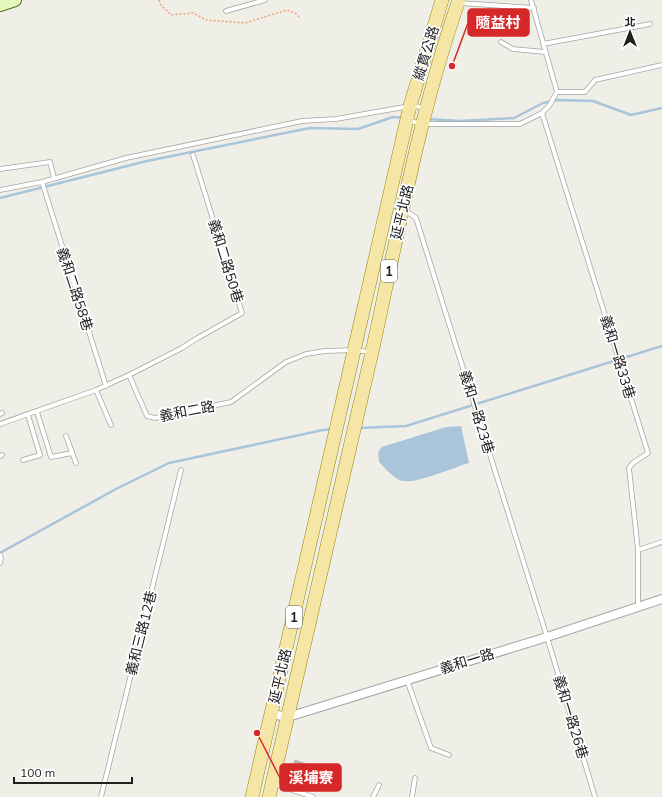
<svg xmlns="http://www.w3.org/2000/svg" width="662" height="797" font-family="Mulish,'Noto Sans TC',sans-serif">
<style>
.water{fill:#aac4da}
.lines{fill:none;stroke-linecap:round;stroke-linejoin:round}
.stream{stroke:#aac4da;stroke-width:2.5}
.building{fill:#b9b5ad;stroke:#c1b9aa}
.lane-casing{stroke:#a4a4a4;stroke-width:5.5}
.street-casing{stroke:#a4a4a4;stroke-width:10}
.secondary-casing{stroke:#4f720c;stroke-width:14}
.primary-casing{stroke:#92850a;stroke-width:14}
.path{stroke:#f1a077;stroke-width:1.5;stroke-dasharray:2 2;stroke-linecap:butt}
.lane{stroke:#fff;stroke-width:4}
.street{stroke:#fff;stroke-width:8}
.secondary{stroke:#e6f6bf;stroke-width:12}
.primary{stroke:#f6e6a6;stroke-width:13}
.labels{text-anchor:middle;dominant-baseline:central;stroke-width:3.5;stroke-linejoin:round;paint-order:stroke}
.shield{fill:#fff;stroke:#636363;stroke-width:1}
.shield-label{font-size:13px;font-weight:bold;fill:#202020}
.street-label{font-size:14px;fill:#202020;stroke:#fff}
.leader{fill:none;stroke:#d62828;stroke-width:1.5}
.callout-dot{fill:#d62828;stroke:#fff;stroke-width:1.5}
.callout{fill:#d62828;stroke:#d62828;stroke-width:1.5}
.callout-label{font-size:15px;text-anchor:middle;font-weight:bold;fill:#fff}
</style>
<rect width="100%" height="100%" fill="#f0efe7"/>
<!-- water -->
<path class="water" d="M461 426 469 463C455 467 416 484 403 481 395 480 384 467 379 462L378 452 382 447 446 427Z"/>
<g class="lines">
<!-- stream -->
<path class="stream" d="M428 119 460 121 514 118 543 103 557 100 593 101 631 115 662 108
M0 198 147 161 310 128 358 129 393 117 403 118
M359 428 406 426 662 346
M0 553 116 489 169 463 323 430 332 429"/>
</g>
<!-- building -->
<path class="building" d="M295 760 318 768V780L291 772Z"/>
<g class="lines">
<defs>
<path id="lane" d="M531 0 557 92 549 106 542 113 648 453 633 463 629 468 638 550V607
M460 3 534 8
M226 11 265 0
M501 42 513 49 545 52
M543 44 650 24
M557 92H585L595 80 662 65
M409 121 423 124H520L542 113
M0 169 50 162 54 178
M42 182 106 386
M0 190 42 182 126 158 302 121 336 119 410 106 424 107
M390 204 403 209 416 218 547 637 595 797
M129 375 182 348 196 339 242 313 193 155
M96 390 111 425
M37 412 51 457 72 453
M0 414 2 413
M0 424 96 390 129 375 147 416 155 418 231 402 286 362 306 354 325 351 355 350 369 352
M66 436 76 463
M0 456 2 455
M23 460 40 455 28 415
M638 550 662 542
M0 555 1 558 0 563
M407 680 431 748 449 755
M274 784 313 797
M101 797 181 470
M373 797 379 785
M412 797 415 778"/>
<path id="street" d="M271 714 288 717 547 637 662 599"/>
<path id="secondary" d="M0 5 15 0"/>
<path id="primary" d="M252 797 410 106 442 0
M269 797C303 648 339 500 372 352 398 234 419 114 459 0"/>
</defs>
<!-- lane casing -->
<use href="#lane" class="lane-casing"/>
<!-- street casing -->
<use href="#street" class="street-casing"/>
<!-- secondary casing -->
<use href="#secondary" class="secondary-casing"/>
<!-- primary casing -->
<use href="#primary" class="primary-casing"/>
<!-- path -->
<path class="path" d="M159 0 161 5 171 15 193 13 206 20 245 23 287 10 297 14 300 19"/>
<!-- lane -->
<use href="#lane" class="lane"/>
<!-- street -->
<use href="#street" class="street"/>
<!-- secondary -->
<use href="#secondary" class="secondary"/>
<!-- primary -->
<use href="#primary" class="primary"/>
</g>
<g class="labels">
<!-- shield labels -->
<g class="shield">
<rect x="381" y="260" width="16" height="22" rx="3"/>
<rect x="286" y="606" width="16" height="22" rx="3"/>
</g>
<g class="shield-label">
<text x="389" y="271">1</text>
<text x="294" y="617">1</text>
</g>
<!-- street labels -->
<g class="street-label">
<text transform="translate(426 53) rotate(-73)">縱貫公路</text>
<text transform="translate(402 212) rotate(-77)">延平北路</text>
<text transform="translate(226 261) rotate(73)">義和二路50巷</text>
<text transform="translate(75 289) rotate(72)">義和二路58巷</text>
<text transform="translate(618 357) rotate(73)">義和一路33巷</text>
<text transform="translate(187 411) rotate(-11)">義和二路</text>
<text transform="translate(477 412) rotate(73)">義和一路23巷</text>
<text transform="translate(141 633) rotate(-76)">義和三路12巷</text>
<text transform="translate(467 661) rotate(-17)">義和一路</text>
<text transform="translate(280 676) rotate(-77)">延平北路</text>
<text transform="translate(571 717) rotate(73)">義和一路26巷</text>
</g>
</g>
<!-- callouts -->
<path class="leader" d="M452 66L468 23M257 733L280 778"/>
<g class="callout-dot">
<circle cx="452" cy="66" r="4"/>
<circle cx="257" cy="733" r="4"/>
</g>
<g class="callout">
<rect x="468" y="9" width="61" height="27" rx="4"/>
<rect x="280" y="764" width="61" height="27" rx="4"/>
</g>
<g class="callout-label">
<text x="498" y="28">隨益村</text>
<text x="311" y="783">溪埔寮</text>
</g>
<!-- north arrow -->
<g transform="translate(630 32)" stroke="#ffffff" stroke-width="3" paint-order="stroke">
<path d="M0-3L7 15L0 10L-7 15Z" fill="#202020"/>
<text y="-6" font-size="11" font-weight="bold" text-anchor="middle" fill="#202020">北</text>
</g>
<!-- scale -->
<path d="M14 777v6h118v-6" fill="none" stroke="#202020" stroke-width="2"/>
<text x="20" y="777" font-size="12" fill="#202020" stroke="#ffffff" stroke-width="3" paint-order="stroke">100 m</text>
</svg>
